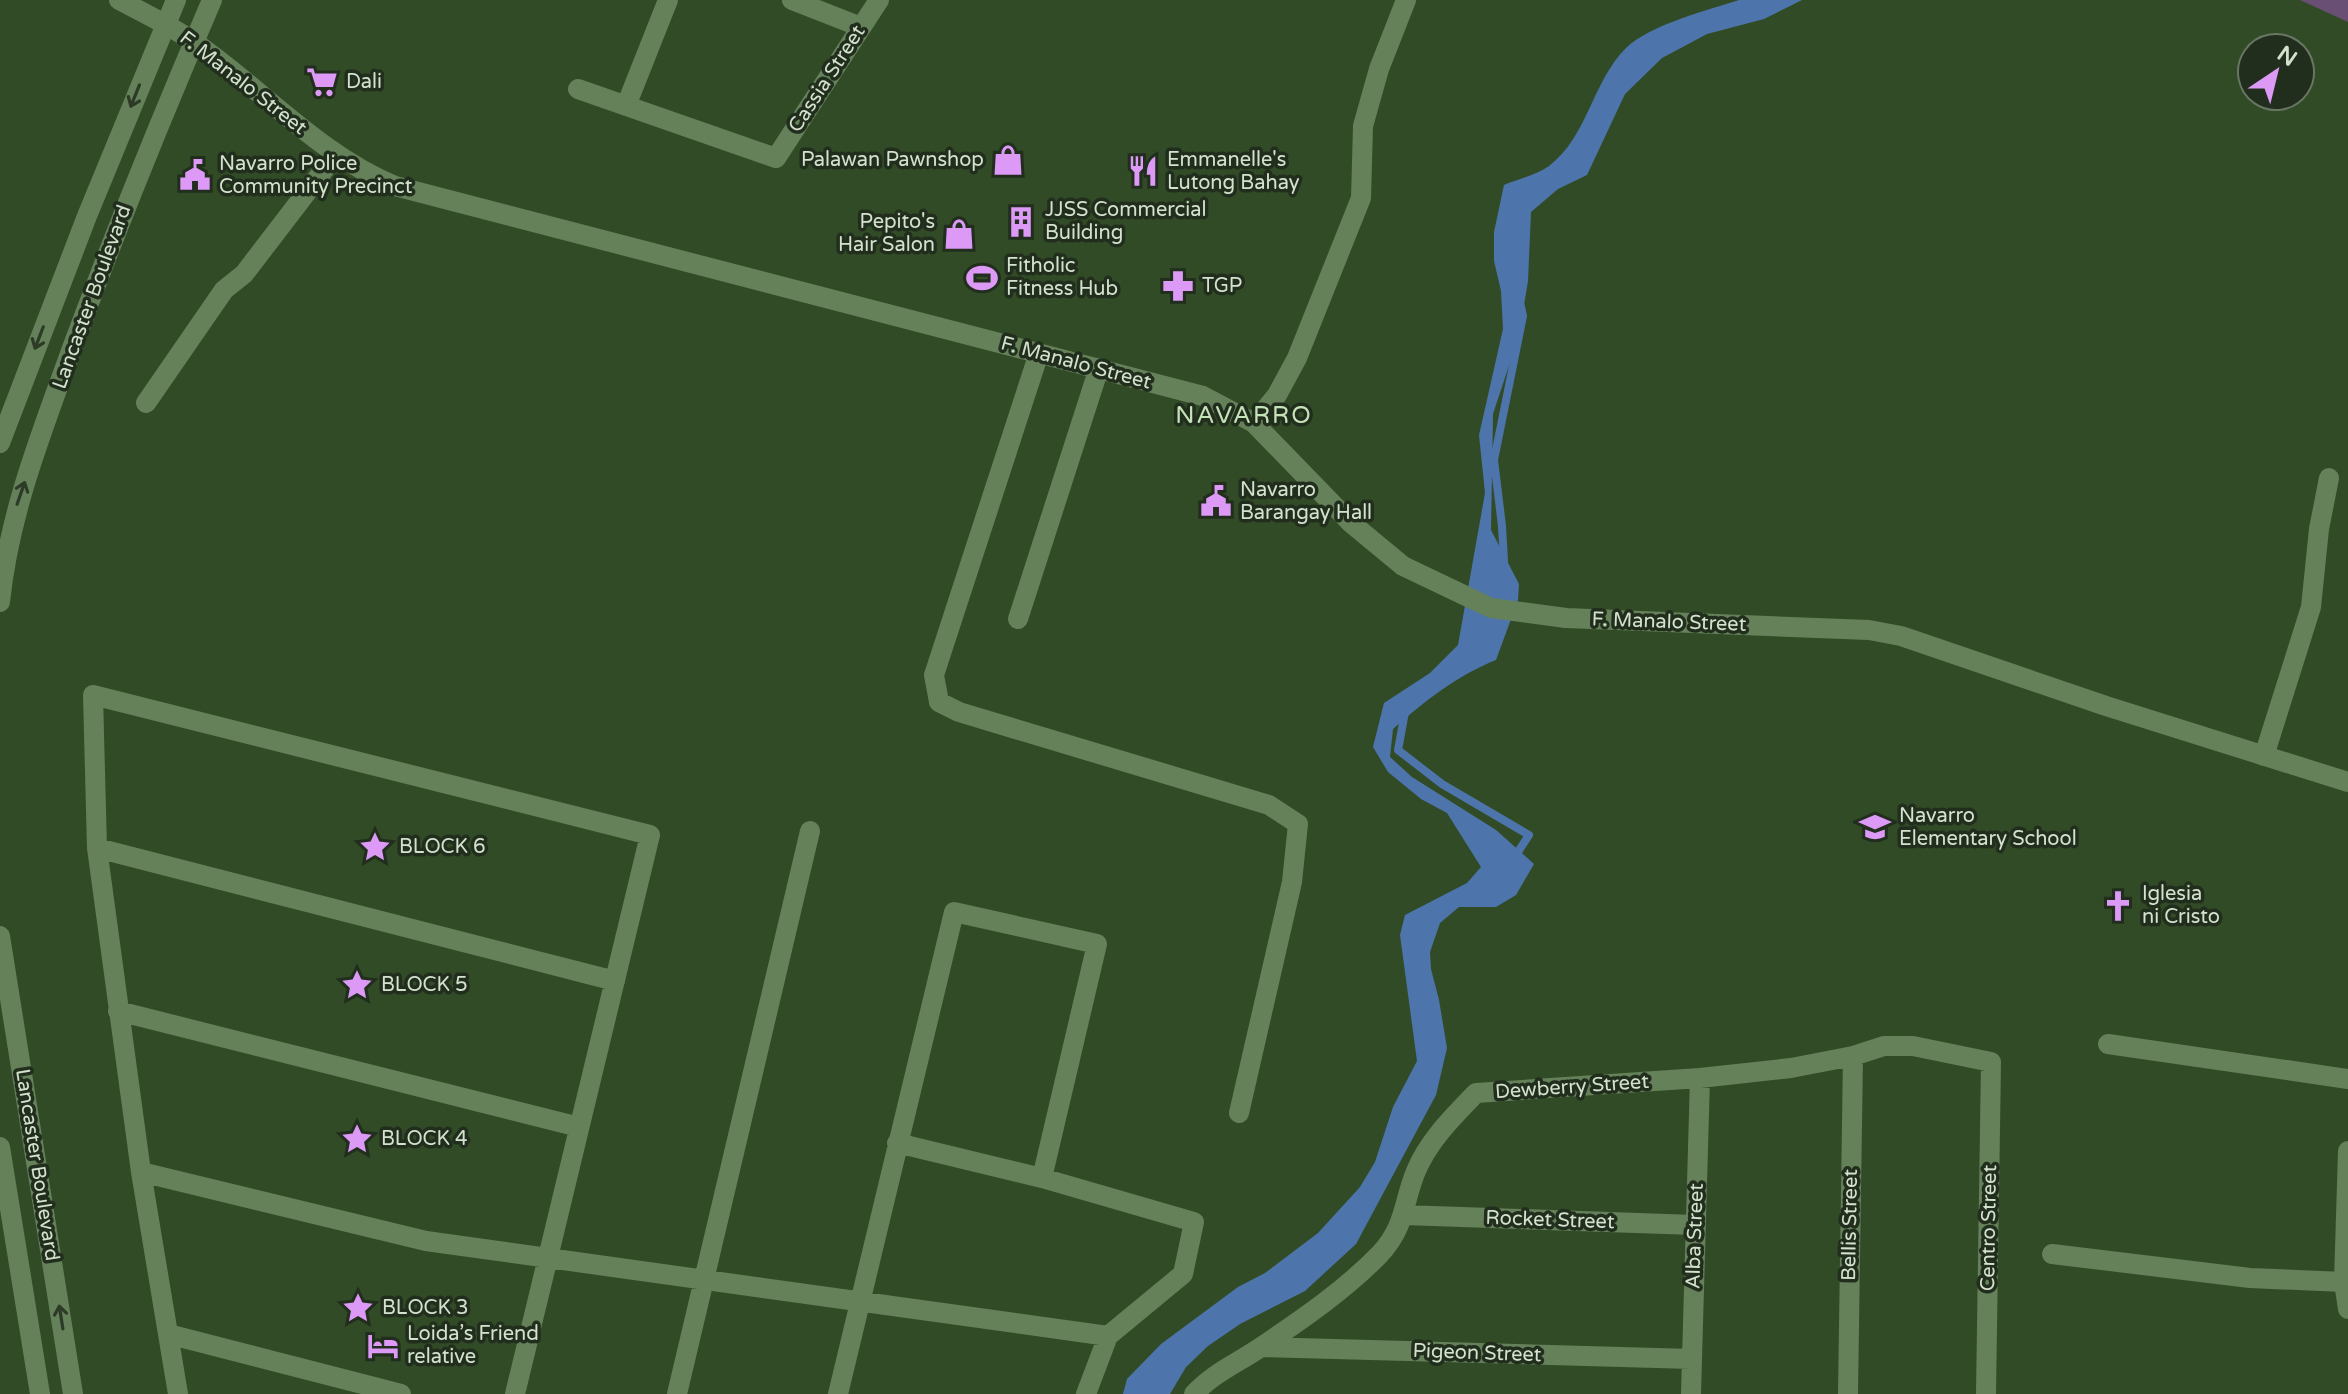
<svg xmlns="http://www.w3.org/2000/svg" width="2348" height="1394" font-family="'Varela Round',sans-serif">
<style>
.green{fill:#694f73}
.water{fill:#4d75ac}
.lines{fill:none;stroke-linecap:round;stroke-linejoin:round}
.stream{stroke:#4d75ac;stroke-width:8}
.minor{stroke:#65815a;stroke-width:20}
.tertiary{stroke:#65815a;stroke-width:20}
.secondary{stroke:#65815a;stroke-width:20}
.oneway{stroke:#2c3a26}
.labels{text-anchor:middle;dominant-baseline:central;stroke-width:7;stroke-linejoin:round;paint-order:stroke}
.street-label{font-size:20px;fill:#d3e2cd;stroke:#222e1d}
.poi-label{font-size:20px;fill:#d3e2cd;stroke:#222e1d;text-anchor:start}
.quarter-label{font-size:24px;letter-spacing:2px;fill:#c5e3b8;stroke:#222e1d}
</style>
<rect width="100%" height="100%" fill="#324b27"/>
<!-- green -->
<path class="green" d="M2300 0H2348V22Z"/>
<!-- water -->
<path class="water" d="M1739 0H1802L1764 19 1707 34 1662 58 1625 94 1587 175 1558 189 1531 212 1528 281 1519 335 1493 414 1491 530 1519 584 1518 600 1496 660C1456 676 1425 701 1393 729L1390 757 1412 777 1496 830 1534 864 1516 895 1496 907H1459L1440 923 1430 952 1431 969 1439 1000 1447 1048 1436 1095 1356 1244 1305 1291 1240 1324 1208 1346 1186 1367 1170 1394H1123L1127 1379 1161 1344 1238 1287 1265 1273 1318 1233 1360 1187 1375 1162 1393 1107 1417 1061 1400 935 1405 915 1467 883 1481 867 1447 813 1421 799 1388 772 1373 747 1384 703 1430 673 1458 645 1485 493 1479 435 1503 329 1501 291 1494 261V232L1504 185C1518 179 1537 175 1549 166 1588 136 1592 82 1626 48 1649 25 1708 10 1739 0Z"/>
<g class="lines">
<!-- stream -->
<path class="stream" d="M1504 561 1502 526 1494 460 1523 316 1520 302
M1405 712 1398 750 1442 784 1529 835 1514 858"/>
<!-- minor -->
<path class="minor" d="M792 0 861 27
M578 89 776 158 879 0
M626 106 668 0
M1039 353 934 675 939 702 959 712 1269 805 1298 824 1292 882 1239 1113
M146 403 224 290 244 274 336 154
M1254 423 1277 395 1297 358 1361 198 1363 126 1379 69 1406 0
M1018 619 1099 368
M2264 756 2311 607 2319 529 2329 478
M97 848 615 981
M118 1011 579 1127
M2108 1044 2348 1079
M897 1143 1042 1178 1194 1222 1183 1274 1108 1336 1086 1394
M141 1172 426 1241 1108 1336
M1404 1215 1695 1225
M2052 1254 2250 1278 2344 1282
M168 1334 401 1394
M1262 1347 1692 1359
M178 1394 141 1172 97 848 93 695 650 835 515 1394
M677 1394 810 831
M838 1394 954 912 1097 944 1042 1178
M1194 1394C1214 1372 1240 1362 1264 1345 1304 1318 1346 1289 1380 1254 1406 1226 1403 1202 1416 1171 1429 1140 1453 1117 1476 1093L1700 1078 1791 1068 1853 1056 1884 1046H1913L1991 1062 1986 1394
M1691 1394 1700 1078
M1848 1394 1853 1056"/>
<!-- tertiary -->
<path class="tertiary" d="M119 0C144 13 171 26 194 42 262 89 318 154 395 186L1203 396 1254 423 1351 523 1403 566 1491 608 1566 618 1869 630 1901 636 2106 706 2348 782
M2348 1151 2344 1282 2348 1309"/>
<!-- secondary -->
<path class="secondary" d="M0 443 87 216 176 0
M0 602C9 514 41 434 71 351 115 232 162 116 212 0
M0 936 73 1394
M0 1147 40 1394"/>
</g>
<!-- one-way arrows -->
<defs><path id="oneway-shaft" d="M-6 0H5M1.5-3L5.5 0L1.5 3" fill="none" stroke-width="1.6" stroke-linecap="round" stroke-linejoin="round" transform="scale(2)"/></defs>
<g class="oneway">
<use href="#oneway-shaft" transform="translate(135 96) rotate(112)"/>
<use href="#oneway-shaft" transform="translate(39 338) rotate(111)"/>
<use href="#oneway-shaft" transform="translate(21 493) rotate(-71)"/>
<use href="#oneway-shaft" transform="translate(61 1317) rotate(-99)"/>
</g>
<!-- icons -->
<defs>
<symbol id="supermarket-bare" viewBox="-9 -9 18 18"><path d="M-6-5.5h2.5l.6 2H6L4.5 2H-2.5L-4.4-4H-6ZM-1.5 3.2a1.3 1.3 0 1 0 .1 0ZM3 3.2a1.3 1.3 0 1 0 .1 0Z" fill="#dc99f5" stroke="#222e1d" stroke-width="2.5" paint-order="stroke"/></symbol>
<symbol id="shop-bare" viewBox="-9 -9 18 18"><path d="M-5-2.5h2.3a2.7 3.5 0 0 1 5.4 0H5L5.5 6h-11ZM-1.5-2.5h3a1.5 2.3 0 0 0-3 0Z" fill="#dc99f5" stroke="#222e1d" stroke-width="2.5" paint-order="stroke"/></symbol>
<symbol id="restaurant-bare" viewBox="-9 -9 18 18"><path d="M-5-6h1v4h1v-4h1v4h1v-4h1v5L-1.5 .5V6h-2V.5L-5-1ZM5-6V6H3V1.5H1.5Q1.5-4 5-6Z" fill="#dc99f5" stroke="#222e1d" stroke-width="2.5" paint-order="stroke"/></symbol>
<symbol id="civic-bare" viewBox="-9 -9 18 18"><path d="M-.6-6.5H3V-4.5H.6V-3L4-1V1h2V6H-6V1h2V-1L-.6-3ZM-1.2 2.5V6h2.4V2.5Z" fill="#dc99f5" stroke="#222e1d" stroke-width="2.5" paint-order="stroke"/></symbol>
<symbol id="building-bare" viewBox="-9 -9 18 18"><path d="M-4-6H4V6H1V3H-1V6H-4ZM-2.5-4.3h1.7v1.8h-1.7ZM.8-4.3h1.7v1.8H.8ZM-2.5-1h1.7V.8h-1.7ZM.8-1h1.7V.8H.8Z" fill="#dc99f5" stroke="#222e1d" stroke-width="2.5" paint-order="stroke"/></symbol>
<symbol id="stadium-bare" viewBox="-9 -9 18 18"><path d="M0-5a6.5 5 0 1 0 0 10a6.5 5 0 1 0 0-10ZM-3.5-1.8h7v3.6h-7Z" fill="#dc99f5" stroke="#222e1d" stroke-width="2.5" paint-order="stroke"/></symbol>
<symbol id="pharmacy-bare" viewBox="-9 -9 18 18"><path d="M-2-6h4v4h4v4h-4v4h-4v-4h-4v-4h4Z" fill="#dc99f5" stroke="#222e1d" stroke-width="2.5" paint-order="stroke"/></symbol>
<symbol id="school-bare" viewBox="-9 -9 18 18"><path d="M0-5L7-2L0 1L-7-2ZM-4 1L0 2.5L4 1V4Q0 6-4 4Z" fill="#dc99f5" stroke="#222e1d" stroke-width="2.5" paint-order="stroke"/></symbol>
<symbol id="sight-bare" viewBox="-9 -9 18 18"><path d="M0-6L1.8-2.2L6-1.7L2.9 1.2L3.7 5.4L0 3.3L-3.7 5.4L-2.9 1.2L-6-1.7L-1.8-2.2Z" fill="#dc99f5" stroke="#222e1d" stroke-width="2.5" paint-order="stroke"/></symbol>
<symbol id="church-bare" viewBox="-9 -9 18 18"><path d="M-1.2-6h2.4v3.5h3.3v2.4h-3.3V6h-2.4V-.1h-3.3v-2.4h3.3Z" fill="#dc99f5" stroke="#222e1d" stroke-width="2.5" paint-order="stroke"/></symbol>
<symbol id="hotel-bare" viewBox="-9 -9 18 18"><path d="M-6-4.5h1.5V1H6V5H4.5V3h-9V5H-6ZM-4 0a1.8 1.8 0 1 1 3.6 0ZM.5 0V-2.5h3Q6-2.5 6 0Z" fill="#dc99f5" stroke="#222e1d" stroke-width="2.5" paint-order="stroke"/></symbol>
</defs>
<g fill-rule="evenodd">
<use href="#supermarket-bare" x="300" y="60" width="44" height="44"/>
<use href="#shop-bare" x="986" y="138" width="44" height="44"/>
<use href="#restaurant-bare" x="1121" y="149" width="44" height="44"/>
<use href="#civic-bare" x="173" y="153" width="44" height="44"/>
<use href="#building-bare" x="999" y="200" width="44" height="44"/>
<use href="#shop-bare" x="937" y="212" width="44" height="44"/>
<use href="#stadium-bare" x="960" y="256" width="44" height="44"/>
<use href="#pharmacy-bare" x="1156" y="264" width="44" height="44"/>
<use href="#civic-bare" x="1194" y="479" width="44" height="44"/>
<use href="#school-bare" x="1853" y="805" width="44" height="44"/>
<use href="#sight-bare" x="353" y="825" width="44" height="44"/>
<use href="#church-bare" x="2096" y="884" width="44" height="44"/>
<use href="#sight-bare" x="335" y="963" width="44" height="44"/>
<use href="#sight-bare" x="335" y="1117" width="44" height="44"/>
<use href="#sight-bare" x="336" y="1286" width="44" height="44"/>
<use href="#hotel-bare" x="361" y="1324" width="44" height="44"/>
</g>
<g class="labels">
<!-- street labels -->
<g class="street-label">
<text transform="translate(827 79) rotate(-57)">Cassia Street</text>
<text transform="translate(243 83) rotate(38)">F. Manalo Street</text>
<text transform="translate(92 297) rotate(-70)">Lancaster Boulevard</text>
<text transform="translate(1076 363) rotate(15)">F. Manalo Street</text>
<text transform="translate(1669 622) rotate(2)">F. Manalo Street</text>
<text transform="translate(1572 1087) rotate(-4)">Dewberry Street</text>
<text transform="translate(37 1165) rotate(81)">Lancaster Boulevard</text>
<text transform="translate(1550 1220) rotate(2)">Rocket Street</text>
<text transform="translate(1850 1225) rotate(-89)">Bellis Street</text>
<text transform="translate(1989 1228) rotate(-89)">Centro Street</text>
<text transform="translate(1695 1236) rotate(-88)">Alba Street</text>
<text transform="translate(1477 1353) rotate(2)">Pigeon Street</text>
</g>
<!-- poi labels -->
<g class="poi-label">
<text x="346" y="82">Dali</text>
<text x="984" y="160" text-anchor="end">Palawan Pawnshop</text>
<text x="1167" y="160">Emmanelle's<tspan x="1167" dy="23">Lutong Bahay</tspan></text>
<text x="219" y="164">Navarro Police<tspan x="219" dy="23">Community Precinct</tspan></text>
<text x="1045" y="210">JJSS Commercial<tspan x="1045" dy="23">Building</tspan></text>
<text x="935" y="222" text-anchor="end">Pepito's<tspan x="935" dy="23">Hair Salon</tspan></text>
<text x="1006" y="266">Fitholic<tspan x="1006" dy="23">Fitness Hub</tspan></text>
<text x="1202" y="286">TGP</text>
<text x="1240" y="490">Navarro<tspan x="1240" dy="23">Barangay Hall</tspan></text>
<text x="1899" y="816">Navarro<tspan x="1899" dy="23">Elementary School</tspan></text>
<text x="399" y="847">BLOCK 6</text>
<text x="2142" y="894">Iglesia<tspan x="2142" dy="23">ni Cristo</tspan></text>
<text x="381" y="985">BLOCK 5</text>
<text x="381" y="1139">BLOCK 4</text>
<text x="382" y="1308">BLOCK 3</text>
<text x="407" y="1334">Loida’s Friend<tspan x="407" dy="23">relative</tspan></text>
</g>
<!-- quarter labels -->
<g class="quarter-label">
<text x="1244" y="415">NAVARRO</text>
</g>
</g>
<!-- north arrow -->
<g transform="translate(2276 72) rotate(35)"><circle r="38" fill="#222e1d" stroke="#697663" stroke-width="2"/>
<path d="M0-6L14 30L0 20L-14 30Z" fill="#dc99f5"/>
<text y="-12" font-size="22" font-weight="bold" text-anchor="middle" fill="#d3e2cd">N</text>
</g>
</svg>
